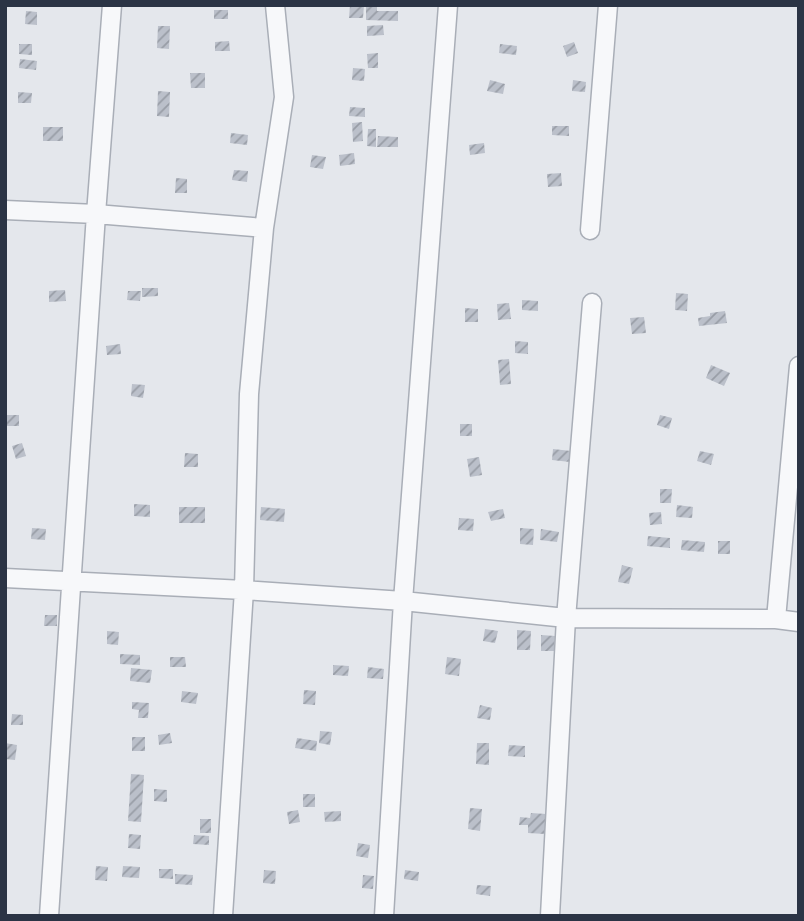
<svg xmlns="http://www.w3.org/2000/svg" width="804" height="921" font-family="'DM Sans',sans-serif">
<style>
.building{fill:url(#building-hatch)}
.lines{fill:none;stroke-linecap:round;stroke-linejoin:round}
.street-casing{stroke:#a9aeb7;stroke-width:21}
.street{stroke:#f7f8fa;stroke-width:18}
</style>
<defs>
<pattern id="building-hatch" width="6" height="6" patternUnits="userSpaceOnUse" patternTransform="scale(1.75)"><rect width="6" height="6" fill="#bbc0ca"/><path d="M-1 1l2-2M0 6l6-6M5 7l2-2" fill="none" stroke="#989da6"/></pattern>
</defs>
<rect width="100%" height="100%" fill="#e4e7ec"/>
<!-- building -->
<path class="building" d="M350 5H364L363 18H349Z
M366 5H377V11H398V21L366 20Z
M214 10H228V19H214Z
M26 11 37 12V25L25 24Z
M383 25 384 35 367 36V26Z
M158 26H170L169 49 157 48Z
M229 41 230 51H215V42Z
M574 42 578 53 567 57 563 46Z
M19 44H32V55L19 54Z
M500 44 517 46 516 55 499 53Z
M378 53V68H368L367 54Z
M20 59 37 61 36 70 19 68Z
M353 68 365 69 364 81 352 80Z
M190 73H205V88H191Z
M490 80 505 84 503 94 487 91Z
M573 80 586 82 585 92 572 91Z
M158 91 170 92 169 117 157 116Z
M18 92 32 93 31 103H18Z
M350 107 365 108V117L349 116Z
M362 122 363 141 353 142 352 123Z
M552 126H569V136L552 135Z
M43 127H63V141H43Z
M368 129H376V147L367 146Z
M231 133 248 135 247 145 230 143Z
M378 136 398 137V147H377Z
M484 143 485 153 470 155 469 145Z
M354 153 355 164 340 166 339 155Z
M312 155 326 157 323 169 310 167Z
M234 170 248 171 247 182 232 180Z
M561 173 562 186 548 187 547 174Z
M176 178 187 179V193H175Z
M142 288H158V296L142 297Z
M65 290 66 301 49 302V291Z
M128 291H141L140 301 127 300Z
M676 293 688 294 687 311 675 310Z
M522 300 538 301V311L522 310Z
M509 303 511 319 498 320 497 304Z
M465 308 478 309V322H465Z
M725 311 727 323 699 326 698 318 710 316V313Z
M644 317 646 333 632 334 630 318Z
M515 341 528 342V354L515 353Z
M120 344 121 354 107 355 106 346Z
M509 359 511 384 500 385 498 360Z
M711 365 730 373 724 386 706 378Z
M132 384 145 385 143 398 131 396Z
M5 415H19V426H5Z
M660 415 672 418 669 429 657 425Z
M460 424H472V436H460Z
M22 443 26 456 16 459 12 446Z
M553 449 571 451 570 462 552 460Z
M700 451 714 454 711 465 697 461Z
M185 453 198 454V467H184Z
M479 457 482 475 470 477 467 459Z
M660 489H672L671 503H660Z
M134 504 150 505V517L134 516Z
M677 505 693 507 692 518 676 517Z
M179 507H205V523H179Z
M261 507 285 509 284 522 260 520Z
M503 509 505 518 491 521 488 512Z
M661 512 662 524 650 525 649 513Z
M459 518 474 519 473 531 458 530Z
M32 528 46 529 45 540 31 539Z
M520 528 534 529 533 545 520 544Z
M541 529 559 532 557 542 540 540Z
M648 536 670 538V548L647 546Z
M682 540 705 542 704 552 681 550Z
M718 541H730V554H718Z
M622 565 633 568 629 584 618 582Z
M45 615H57V626H44Z
M485 629 498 631 495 643 483 641Z
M517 630 531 631 530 650H517Z
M107 631 119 632 118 645 107 644Z
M541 635 555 636 554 651H541Z
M120 654 140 655V665L120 664Z
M170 657H185L186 667H170Z
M447 657 461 659 459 676 445 674Z
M333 665 349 666 348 676 333 675Z
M368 667 384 669 383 679 367 678Z
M131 668 152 670 150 683 130 681Z
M304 690 316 691 315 705 303 704Z
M182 691 198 693 196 704 181 702Z
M132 702 149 703 148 718H138L139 710 132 709Z
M480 705 492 708 490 720 477 718Z
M12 714 23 715V725H11Z
M320 731 332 732 330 745 319 743Z
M170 733 172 743 159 745 158 735Z
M132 737H145V751H132Z
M297 738 317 741 316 751 295 748Z
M5 743 17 745 15 760 5 759Z
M477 743H489V765L476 764Z
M509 745 525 746V757L508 756Z
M131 774 144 775 141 822 128 821Z
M154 789 167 790V802L154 801Z
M303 794H315V807H303Z
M470 808 482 809 480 831 468 829Z
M298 810 300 822 289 824 287 812Z
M341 811V821L325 822 324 812Z
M531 813 546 814 545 834 528 833V825H519L520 817 530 818Z
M200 819H211V833H200Z
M129 834 141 835 140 849 128 848Z
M194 835 209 836V845L193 844Z
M358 843 370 845 368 858 356 856Z
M96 866 108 867 107 881 95 880Z
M123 866 140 867 139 878 122 877Z
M159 869H173V879L159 878Z
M264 870 276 871 275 884 263 883Z
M405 870 419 872 418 881 404 879Z
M175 874 193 875 192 885 175 884Z
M363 875 374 876 373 889 362 888Z
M477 885 491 886 490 896 476 894Z"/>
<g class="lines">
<defs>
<path id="street" d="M5 210 96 214 264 228
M590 230 608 5
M5 578 244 590 403 601 566 618 776 619 799 622
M776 619 799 366
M49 916 96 214 112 5
M223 916 244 590 249 394 264 228 284 97 275 5
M384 916 403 601 448 5
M550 916 566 618 592 303"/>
</defs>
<!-- street casing -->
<use href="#street" class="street-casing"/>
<!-- street -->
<use href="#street" class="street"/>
</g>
<!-- border -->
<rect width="804" height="921" fill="none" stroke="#2b3445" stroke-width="14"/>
</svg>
